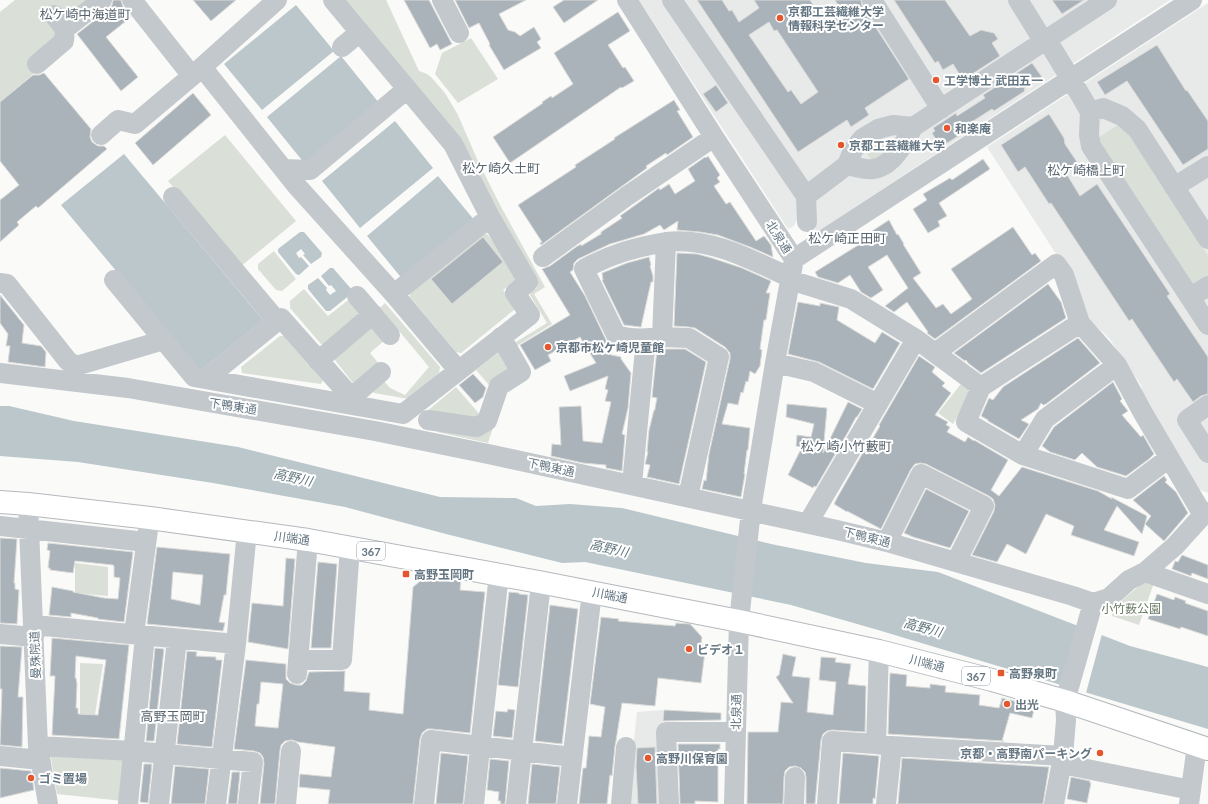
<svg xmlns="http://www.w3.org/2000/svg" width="1208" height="804" font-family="Lato,'Noto Sans JP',sans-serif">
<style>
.built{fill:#e8e9e9}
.green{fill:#dadfd7}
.water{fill:#bbc7cb}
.pier{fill:#fafaf8}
.building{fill:#aab3b9;stroke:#dcdcda;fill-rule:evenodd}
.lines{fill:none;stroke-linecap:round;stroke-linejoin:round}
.highway-casing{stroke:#b4b9bd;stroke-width:24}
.minor{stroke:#c3c8cc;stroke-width:20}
.highway{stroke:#fff;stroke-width:22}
.poi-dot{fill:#e4572e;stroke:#fff;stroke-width:1.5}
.labels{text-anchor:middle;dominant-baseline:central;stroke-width:4;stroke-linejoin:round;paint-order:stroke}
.shield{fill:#fff;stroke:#939fa8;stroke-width:1}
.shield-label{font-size:11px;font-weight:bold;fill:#657683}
.poi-label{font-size:12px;font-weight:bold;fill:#657683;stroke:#fff;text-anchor:start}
.street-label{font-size:12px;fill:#657683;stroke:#fff}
.park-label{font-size:12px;fill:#687a64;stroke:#fff}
.neighbourhood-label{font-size:13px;fill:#57646e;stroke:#fff}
.water-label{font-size:13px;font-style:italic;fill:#60757c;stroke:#fff}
</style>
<rect width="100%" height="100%" fill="#fafaf8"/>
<!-- built -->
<path class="built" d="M639 0H1170L814 234 816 224 796 221 794 226 788 229Z
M1208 3V493L1192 487 1145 407 1141 385 1109 338 1082 313 1069 274 987 147Z
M663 710 665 804H627L637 712Z"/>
<!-- green -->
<path class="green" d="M15 0H96L57 31 38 70 0 102V12Z
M342 0H386L419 71 427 74 431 77 445 93 458 115 477 159 499 203 545 287 534 294 552 324 515 347 530 372 526 377 505 390 488 443 437 432 449 427 481 431 491 424 504 387 524 375 525 372 511 346V345L547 323 530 295 531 292 537 288 459 138Z
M471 38 498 79 458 103 435 74 442 53Z
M1121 123 1208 256V276L1191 287 1095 140Z
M225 135 296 221 240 267 168 181Z
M877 139C886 140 890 147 888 155L872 160 867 154 866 147Z
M481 232 487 234 519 272 518 278 503 290 514 303V310L461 353 456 352 410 297V291Z
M274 251 296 279 282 291 276 290 258 269V264Z
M304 289 328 316 352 297 362 310 327 344H321L290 308V301Z
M385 303 440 367 439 373 409 399 374 393 372 388 383 380 390 388 405 395 429 367 380 308Z
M370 326 386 339 370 353 380 365 358 383H353L335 360V354Z
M280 336H285L323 380 321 384 242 373 241 367Z
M502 350 516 369 489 385 476 370Z
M961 384 968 389 970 397 953 424 938 413Z
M456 387 482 417 481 419 426 412Z
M75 563 108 567V596L75 593Z
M1146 583H1154L1139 625 1112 616 1114 607 1140 585Z
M80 663 103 664 93 727 80 728Z
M50 753 126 756 123 801 57 794Z"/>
<!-- water -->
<path class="water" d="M296 5 334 51 262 110 224 64Z
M341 56 379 103 305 164 267 117Z
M395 121 433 168 360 228 322 181Z
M124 154 263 320 200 371 61 205Z
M438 176 475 221 404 281 367 236Z
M300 232H304L322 253 321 257 311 264 303 255 305 254 301 249 296 253 299 258 301 257 309 266 299 275 296 274 278 252V249Z
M330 268H333L352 290 351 294 330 311H326L308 289V285L318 278 327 288 326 290 330 295 336 291 331 285 329 286 321 276Z
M0 406H9L74 421 238 447 440 497 516 498 536 506 570 504 622 508 771 544 866 563 938 572 1130 646 1208 667V729L878 630 791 605 585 562 562 563 446 534 345 507 213 483 78 462 0 456Z"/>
<!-- pier -->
<path class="pier" d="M1079 625 1102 634 1086 693 1062 686Z"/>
<!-- building -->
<path class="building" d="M113 0H121L123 7 131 17 106 37 138 77 121 91 77 34 109 9 112 5Z
M193 0H236L211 21Z
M404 0H429L452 44 440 50 437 44 430 48Z
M455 0H526L499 14 508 30 515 32 520 36 534 27 541 39 537 42 541 48 504 70 489 45 490 44 479 23 469 28Z
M564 0H598L564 23 553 7Z
M697 0H722L729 11 732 10 739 22 759 8 754 0H810L821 17 838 5 835 0H861L862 6 909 79 865 108 869 115 851 127 847 120 798 152ZM769 22 774 31 777 30 818 92 801 104 791 90 788 92 749 35Z
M894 0H945L970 36 981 30 994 33 998 39 992 43 1000 56 963 80 953 64 943 70 938 61 935 63Z
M1052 0H1084L1062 14Z
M618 12 630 31 608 45 623 68 625 67 634 81 622 88 621 87 510 163 493 137 543 103 542 102 551 96 552 98 573 84 554 53Z
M1157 45 1186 91 1187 90 1208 121V149L1183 165 1127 81 1105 95 1097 82Z
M1032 63 1042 77 1024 89 1025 91 994 111 992 109 961 129 963 133 944 145 942 141 938 143 932 133 935 131 933 128 956 113 957 116 985 98 983 95Z
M44 73 91 129 90 137 92 142 98 146H104L107 149 38 208 36 206 17 222 19 225 0 242V200L19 185 0 161V102L33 75H39Z
M716 85 728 103 716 112 703 94Z
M193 93 211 115 153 165 135 143Z
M674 100 680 110 677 111 693 137 667 155 666 153 646 166 647 168 541 245 540 243 542 242 518 205 576 167 575 165 615 139 614 138Z
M1049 114 1064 138 1065 144 1079 165 1066 173 1080 196 1097 184 1170 294 1167 296 1208 357V394L1201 396 1193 402 1177 379 1174 382 1132 319 1129 321 1051 203 1049 204 1025 167 1018 172 1001 145Z
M708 156 720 175 717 178 720 182 714 186 726 204 730 202 756 241 764 236 771 245 773 257 750 247 718 235 700 232 677 230 678 221 664 230 660 225 644 234 610 244 578 259 574 263 573 270 570 272 585 296 606 340 610 345 598 352 621 357V359L631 373 628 408 622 434 625 435 622 471 606 468V465L583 463 551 456 552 444 561 445 559 407 581 406 583 441 602 443 611 402 605 401 608 390 605 389 608 376 570 391 564 376 596 363 580 337 548 355 551 361 535 370 520 345 570 315 542 269 550 266 576 247 581 244V246L601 234V232L622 218 620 216 659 188 660 190 669 184 675 194 695 181 688 169 705 157 706 158Z
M983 159 990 169 939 203 947 216 938 221 940 226 928 233 913 209 927 200 923 194 950 178 952 180Z
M889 220 897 235 898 234 904 244H903L921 273 913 278 936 308 943 304 951 314 972 299 951 269 1013 227 1032 255 1035 253 1041 261 935 339 927 333 928 332 907 302 894 312 885 306 908 288 887 255 868 267 883 290 871 298 861 292 850 275 838 283 818 277 815 272 868 239 866 235Z
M483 237 503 262 452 304 431 279Z
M677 253 697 254 712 258 742 268 771 281 766 293H770L766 320H764L760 349 762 350 760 366 755 374 750 371 748 382 746 381 743 393 741 392 738 405 728 403 722 424 750 428 748 450H747L744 474H745L741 497 702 489 704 480 706 481 709 454 730 359V353L725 347 695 328 689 327 674 326Z
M649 257 651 265 650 266 653 276V282H651L641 327 624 325 602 280H603L602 273 627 263Z
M1048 284 1061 302 1066 318 981 373 968 363 966 360 965 361 954 353Z
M0 295 24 325 22 343 41 346 46 352 45 367 8 362 10 346H6L8 334 0 323Z
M798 302 820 306V303L839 307 837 320 875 343 882 332 900 343 873 389 819 362 788 354Z
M1078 338 1100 363 1046 404 1043 405 1041 403 1038 409 1021 420 1029 424 1019 439 988 421V420L981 416 989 398 993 400 1003 387Z
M657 349H685L706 362 679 484 647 477 650 465 645 464 648 452H647L649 430 654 410H655V408L657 398 652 397Z
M919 356 935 367 932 372 945 383 942 386 951 393 935 415 948 422 946 425 950 427 947 432 965 442 968 437 974 441V440L1008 460 991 490 999 496 1022 467 1098 491 1112 499 1111 497 1147 516 1145 524 1151 516 1133 500 1164 476 1167 480 1165 482 1176 492 1188 513 1164 541 1145 524 1142 534 1117 506 1104 530 1139 542 1134 556 1071 535 1074 526 1046 514 1026 554 1007 544 997 562 972 555 994 511 995 505 993 499 989 496 926 464 920 463 915 464 911 469 881 529 847 511V512L834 504 837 498 865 449 866 450 880 426 879 425Z
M473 374 486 388 483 397 475 403 459 385Z
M1113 382 1122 399 1120 401 1128 411 1122 415 1141 437 1143 435 1154 454 1149 459 1126 476 1097 467 1082 453 1075 460 1050 452 1042 446 1054 427Z
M848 402 862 409 857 417H856L848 432 816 487 814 486 813 488 788 475 802 447 796 446 797 435 811 437 814 424 786 417 787 404 827 408 823 453Z
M926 489 969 511 950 548 913 537 904 533Z
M0 538 17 539 14 583H15V589L19 590 17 624 0 623Z
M48 543 133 552 124 622 98 619V618L71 613V617L49 615 52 587 73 591V592L104 598 118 599 120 578 114 577V566L113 565 75 561 73 573 50 570V568H48L50 551 47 550Z
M157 547 230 554 226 595H224L219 622 225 623 223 631 147 624ZM173 572 203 575 200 605 171 599Z
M1182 555 1208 565V579L1192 573 1191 576 1172 569 1175 561 1178 562Z
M286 558 295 559 288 649 248 642 252 603 283 606Z
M318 562 337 564 331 648H311Z
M424 578 461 580 460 590 485 592 470 733 432 729H427L422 733 420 739 413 804H328L330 790 299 787 300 774 331 777 335 747 298 742 292 740 285 741 281 745 280 750 275 804H260L264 763 263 757 260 753 254 751 234 749 246 660 286 664V679L290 683 296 685H302L306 681 309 672 345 671 344 691 370 693 369 710 403 714 413 587ZM261 682 283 684 278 728 255 726 257 704H259Z
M509 592 519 593V594L528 595 518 687 498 685Z
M1157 594 1174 600 1175 597 1186 601 1185 603 1208 611V636L1181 627 1180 629 1148 619Z
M550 605 578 609 562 744 535 741Z
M601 617 619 619 618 621 675 626 676 623 690 624 702 637 701 644H706L701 683 658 678 655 706 622 703 616 741 615 746 612 776 610 775 607 804H579L583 768H586L589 736 601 737 605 707 590 704Z
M52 638 129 645 119 739 52 735 55 676H50ZM76 656 106 660 98 715 78 714V708H76L77 684 76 678H75Z
M0 646 22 647 18 697H23L22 747 0 745 2 689H0Z
M155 648 164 649 154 741H146Z
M187 651 197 652 196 656 216 657V660H222L212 747 177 744Z
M783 654 796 657 792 676 810 678 807 712 833 715 836 682 819 680 821 657 836 658 835 662 851 664 848 684 866 686 865 732 832 730 827 731 823 734 821 740 815 804H806V777L805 772 801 768 795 766 789 767 785 771 784 777 783 804H747L748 732H778L781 702 793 703 776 677 779 675Z
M890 673 907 675 906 686 930 688V684L946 686 945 692 980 695 979 705 999 708 1002 698 1035 706 1032 718 1010 713 1002 741H1004L888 734Z
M508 709 515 710 512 738 493 736 496 711 507 712Z
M664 710 721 713V720L663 721Z
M678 744H720V749H718V802L695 801V804H680Z
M655 747 657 804H638L636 766 637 748Z
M441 753 468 756 463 804H436Z
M843 753 879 756 875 799 873 798V804H839Z
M902 758 1049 767 1043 804H898Z
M490 759 509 761 505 804H500L501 801H498L499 792 487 790Z
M144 764H152L148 803 140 802Z
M532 764 560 767 556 804H528Z
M175 766 209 769 205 804H171Z
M0 768 31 771 34 790 0 798Z
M232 772H240L237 804H228Z
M1071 777 1090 781V783H1091L1087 803 1067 799Z"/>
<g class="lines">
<defs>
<path id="highway" d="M0 502 28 504 150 518 308 540 539 582 739 621 879 651 992 680 1065 701 1208 749"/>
</defs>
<!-- highway casing -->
<use href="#highway" class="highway-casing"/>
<!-- minor -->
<path class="minor" d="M132 0 192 76
M442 0 459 33
M627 0 714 137 794 259 775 363 751 510 739 621 734 804
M672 0 806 196 847 165 853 150 863 138 878 129 893 125 913 127
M872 0 941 109
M1018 0 1044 42
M54 15 65 29
M1047 40 1081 96 1090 112 1089 135 1091 146 1208 325
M342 47 360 32
M37 64 64 41 65 29 102 0
M202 67 296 185 394 294 458 370
M1090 112 1103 108 1122 116 1137 129 1208 239
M101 135 118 120 135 124 192 76 277 0
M847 165C855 167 865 170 873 169 892 167 905 143 913 127L1107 0
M284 169 310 170 407 89
M1174 187 1208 166
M806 196 807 222
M173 197 277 321
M666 242C711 237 752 260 791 278
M543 257 627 196 714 137
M794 259 1192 0
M114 280 194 377 403 414 530 315 515 293 528 282 490 217 453 144 333 0
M790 280 851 299 916 339 981 387
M0 283 7 284 68 361 76 366 164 340
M394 294 490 217
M357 296 390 335
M1190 298 1208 286
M1080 323 981 387 966 422 1023 455 1128 489 1169 458
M662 337C647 339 631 340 616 335L584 269C611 254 636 247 666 242L662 337 689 338 719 357 688 497
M935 353 1056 264 1064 275 1080 323 1117 365 1143 413 1203 515
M318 361 373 314
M775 363 814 372 878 404
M0 373 128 388 375 431 493 455 837 530 887 542 1073 596 1093 603
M207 378 281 318 359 406
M351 398 381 372
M1208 405 1187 420 1208 453
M428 420 477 427 487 421 499 386 521 372 501 337
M1023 455 1045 419 1117 365
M632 484 646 339
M28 504 38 746 48 804
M808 523 916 339
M0 526 146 542
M887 542 921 474 984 506 956 562
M1145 572 1208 594
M1093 603 1109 598 1129 580 1145 572 1175 546 1203 515 1208 512
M34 625 236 644
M0 634 34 637
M134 634 148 530
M298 660H342L350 547
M297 674 308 540
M876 744 879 651
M38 746 133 751 253 762 248 804
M0 756 40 760
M1062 764 1191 790
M128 804 145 636
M159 804 177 639
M216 804 236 644 247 531
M286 804 291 751
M424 804 431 740 572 757
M474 804 498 583 497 574
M516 804 540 592 539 582
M567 804 592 592
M621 804 626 747
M669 804 666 732H736
M794 804 795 777
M827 804 832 741 876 744 892 746 1063 756
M886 804 892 746
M1054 804 1063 756 1066 720 1065 701 1093 603
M1189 804 1197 745"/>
<!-- highway -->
<use href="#highway" class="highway"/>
</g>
<!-- markers -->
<g class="poi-dot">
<circle cx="780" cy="18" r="4"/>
<circle cx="936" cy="80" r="4"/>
<circle cx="947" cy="128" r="4"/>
<circle cx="841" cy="145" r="4"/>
<circle cx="548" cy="347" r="4"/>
<rect x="402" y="570" width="8" height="8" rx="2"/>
<circle cx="689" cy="649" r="4"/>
<rect x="997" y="669" width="8" height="8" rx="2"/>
<circle cx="1007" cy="704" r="4"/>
<circle cx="1100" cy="753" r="4"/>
<circle cx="648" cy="758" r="4"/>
<circle cx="31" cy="778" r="4"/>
</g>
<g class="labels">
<!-- shield labels -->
<g class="shield">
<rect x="357" y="542" width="28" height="18" rx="3"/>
<rect x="962" y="667" width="28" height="18" rx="3"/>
</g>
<g class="shield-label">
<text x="371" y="551">367</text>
<text x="976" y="676">367</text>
</g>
<!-- poi labels -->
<g class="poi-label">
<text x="788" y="11">京都工芸繊維大学<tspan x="788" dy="14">情報科学センター</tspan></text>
<text x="944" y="80">工学博士 武田五一</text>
<text x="955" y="128">和楽庵</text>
<text x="849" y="145">京都工芸繊維大学</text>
<text x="556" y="347">京都市松ケ崎児童館</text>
<text x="414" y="574">高野玉岡町</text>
<text x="697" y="649">ビデオ１</text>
<text x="1009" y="673">高野泉町</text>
<text x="1015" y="704">出光</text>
<text x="1092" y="753" text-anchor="end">京都・高野南パーキング</text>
<text x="656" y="758">高野川保育園</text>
<text x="39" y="778">ゴミ置場</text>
</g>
<!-- street labels -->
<g class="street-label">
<text transform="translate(779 237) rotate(57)">北泉通</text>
<text transform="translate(233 406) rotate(9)">下鴨東通</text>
<text transform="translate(551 467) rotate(12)">下鴨東通</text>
<text transform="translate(867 537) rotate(14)">下鴨東通</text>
<text transform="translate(292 538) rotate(8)">川端通</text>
<text transform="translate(610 595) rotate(11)">川端通</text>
<text transform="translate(35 655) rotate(-92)">曼殊院道</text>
<text transform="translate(927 663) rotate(14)">川端通</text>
<text transform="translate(736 712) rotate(-89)">北泉通</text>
</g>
<!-- park labels -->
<g class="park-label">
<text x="1131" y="608">小竹薮公園</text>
</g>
<!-- neighbourhood labels -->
<g class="neighbourhood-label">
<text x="85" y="14">松ケ崎中海道町</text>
<text x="501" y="168">松ケ崎久土町</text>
<text x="1086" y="170">松ケ崎橋上町</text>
<text x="847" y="238">松ケ崎正田町</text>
<text x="846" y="446">松ケ崎小竹藪町</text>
<text x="173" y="716">高野玉岡町</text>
</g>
<!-- water labels -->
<g class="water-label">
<text transform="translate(293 477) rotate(13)">高野川</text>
<text transform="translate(609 548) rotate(13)">高野川</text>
<text transform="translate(923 627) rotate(15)">高野川</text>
</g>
</g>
</svg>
